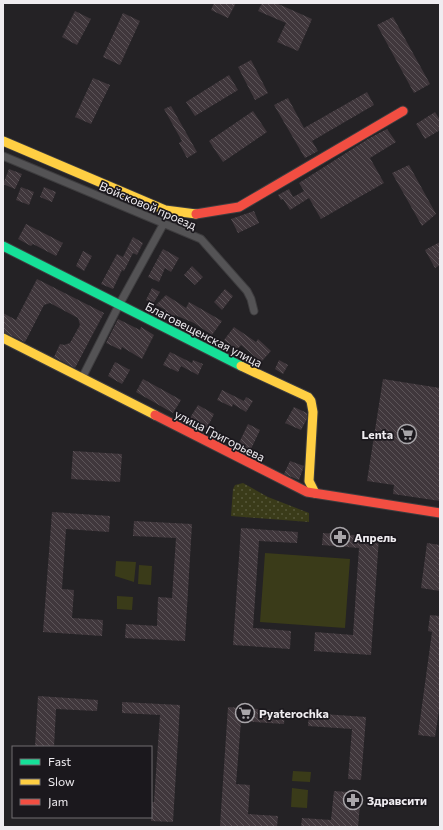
<svg xmlns="http://www.w3.org/2000/svg" width="443" height="830" font-family="Commissioner,sans-serif">
<style>
.grass{fill:url(#grass-dots)}
.park{fill:#3a3b19}
.building{fill:url(#building-back-hatch)}
.lines{fill:none;stroke-linecap:round;stroke-linejoin:round}
.street-casing{stroke:#3e3d3f;stroke-width:9}
.fast-casing{stroke:#3e3d3f;stroke-width:11}
.slow-casing{stroke:#3e3d3f;stroke-width:11}
.jam-casing{stroke:#3e3d3f;stroke-width:11}
.street{stroke:#545355;stroke-width:7}
.fast{stroke:#16e098;stroke-width:9}
.slow{stroke:#ffcf43;stroke-width:9}
.jam{stroke:#f24e42;stroke-width:9}
.labels{text-anchor:middle;dominant-baseline:central;stroke-width:3.5;stroke-linejoin:round;paint-order:stroke}
.street-label{font-size:12px;fill:#efecf0;stroke:#1b181d}
.poi-label{font-size:12px;font-weight:bold;fill:#efecf0;stroke:#1b181d;text-anchor:start}
</style>
<defs>
<pattern id="grass-dots" width="8" height="8" patternUnits="userSpaceOnUse"><rect width="8" height="8" fill="#3a3b19"/><path d="M2 2h.1M6 6h.1" fill="none" stroke="#57583b" stroke-width="1.8" stroke-linecap="round"/></pattern>
<pattern id="building-back-hatch" width="6" height="6" patternUnits="userSpaceOnUse"><rect width="6" height="6" fill="#40373c"/><path d="M-1 5l2 2M0 0l6 6M5-1l2 2" fill="none" stroke="#5c5458"/></pattern>
</defs>
<rect width="100%" height="100%" fill="#242225"/>
<!-- grass -->
<path class="grass" d="M243 483 268 497 309 513V522L231 516 233 489 235 485Z"/>
<!-- park -->
<path class="park" d="M265 553 350 559 345 628 260 622Z
M116 561 136 562 134 582 115 576Z
M139 565 152 566 151 585 138 584Z
M117 596 133 597 132 610 117 609Z
M293 771 311 772 310 782 292 781Z
M292 788 308 790 307 808 291 807Z"/>
<!-- building -->
<path class="building" d="M214 3H236L228 18 211 10Z
M262 3H276L312 19 298 51 277 42 286 23 258 11Z
M75 11 91 19 77 45 62 37Z
M123 13 140 21 120 65 103 57Z
M393 17 430 84 414 93 377 25Z
M251 60 268 93 255 100 238 67Z
M229 75 238 90 195 116 186 102Z
M93 78 110 85 91 124 75 117Z
M367 92 374 105 312 141 318 151 305 158 274 105 288 98 304 128Z
M171 106 197 152 187 158 179 143 182 141 164 109Z
M253 111 267 132 223 162 209 141Z
M435 112 440 120V130L425 139 416 124Z
M387 129 396 142 370 158 384 183 321 219 309 198 290 210 283 199 281 200 278 195 289 189 293 197 304 191 299 183 368 139Z
M409 165 436 214 422 226 392 173Z
M9 169 22 174 15 189 3 184Z
M21 187 34 192 29 205 16 200Z
M44 187 56 192 52 202 40 197Z
M254 211 259 223 238 233 231 219Z
M26 224 63 243 56 256 33 244 31 246 18 239Z
M133 237 143 243 137 255 133 253 124 271 122 270 113 289 101 284 117 254 123 257Z
M440 242V265L435 268 425 250Z
M163 249 179 258 171 272 165 268 159 282 148 277Z
M83 251 92 256 84 271 76 266Z
M192 266 203 277 195 285 184 275Z
M37 279 104 313 75 368 54 357 60 344 64 345 70 343 80 325 78 318 50 303 44 305 25 342 3 332V313L16 320Z
M152 288 160 292 153 304 146 300Z
M225 289 233 296 222 310 214 302Z
M166 295 186 308 189 302 222 321 212 335 194 323 175 315 173 318 164 313 166 310 156 305Z
M118 319 140 330 141 327 154 335 142 359 122 347 121 350 106 343Z
M234 327 256 342 258 339 271 351 261 362 241 345 237 350 224 340Z
M170 352 192 363 193 360 203 364 198 375 181 366 178 372 163 365Z
M279 360 288 365 283 374 275 369Z
M115 362 130 370 122 384 108 376Z
M143 379 181 400 173 413 136 392Z
M383 379 440 388V501L393 494 394 485 367 481Z
M222 390 244 401 246 397 253 401 246 412 233 404 232 407 217 400Z
M198 405 214 414 207 428 190 418Z
M294 407 307 413V419L301 430 285 423Z
M248 424 260 430 250 451 238 445Z
M73 451 122 454 120 482 71 479Z
M290 461 304 466 299 480 284 474Z
M52 512 110 516 109 532 66 529 62 589 74 590 72 618 103 620 102 636 43 632Z
M134 521 192 524 185 641 125 638 126 624 157 626 158 597 172 598 176 538 133 536Z
M241 528 298 532 297 543 259 541 253 628 291 631 290 649 233 645Z
M323 533 379 537 371 655 314 651 315 632 353 635 359 548 322 545Z
M427 543 440 545V591L421 588Z
M430 615 440 616V703L435 737 418 735 432 632 428 631Z
M38 696 98 700 97 711 56 709 54 747H35Z
M122 702 180 705 173 822 151 821V802H154L160 715 122 713Z
M228 707 285 711 284 724 241 721 236 784 250 785 248 814 278 816 277 827 220 826Z
M309 713 366 717 361 780 348 779 352 729 308 726Z
M334 791 361 793 358 827H301L302 818 331 820Z"/>
<g class="lines">
<defs>
<path id="street" d="M3 156 201 239 247 291 251 299 254 311
M82 378 119 305 164 223"/>
<path id="fast" d="M3 246 241 366"/>
<path id="slow" d="M3 141 165 210 196 214
M3 338 155 415
M241 366 308 397 311 401 313 412 309 481 315 493"/>
<path id="jam" d="M196 214 239 207 403 111
M155 415 307 492 440 513"/>
</defs>
<!-- street casing -->
<use href="#street" class="street-casing"/>
<!-- fast casing -->
<use href="#fast" class="fast-casing"/>
<!-- slow casing -->
<use href="#slow" class="slow-casing"/>
<!-- jam casing -->
<use href="#jam" class="jam-casing"/>
<!-- street -->
<use href="#street" class="street"/>
<!-- fast -->
<use href="#fast" class="fast"/>
<!-- slow -->
<use href="#slow" class="slow"/>
<!-- jam -->
<use href="#jam" class="jam"/>
</g>
<!-- icons -->
<defs>
<symbol id="supermarket-ring" viewBox="-11 -11 22 22"><circle r="9.5" fill="#1b181d" stroke="#a8a5a9" stroke-width="1.5"/><path d="M-6-5.5h2.5l.6 2H6L4.5 2H-2.5L-4.4-4H-6ZM-1.5 3.2a1.3 1.3 0 1 0 .1 0ZM3 3.2a1.3 1.3 0 1 0 .1 0Z" fill="#a8a5a9"/></symbol>
<symbol id="pharmacy-ring" viewBox="-11 -11 22 22"><circle r="9.5" fill="#1b181d" stroke="#a8a5a9" stroke-width="1.5"/><path d="M-2-6h4v4h4v4h-4v4h-4v-4h-4v-4h4Z" fill="#a8a5a9"/></symbol>
</defs>
<g fill-rule="evenodd">
<use href="#supermarket-ring" x="396" y="423" width="22" height="22"/>
<use href="#pharmacy-ring" x="329" y="526" width="22" height="22"/>
<use href="#supermarket-ring" x="234" y="702" width="22" height="22"/>
<use href="#pharmacy-ring" x="342" y="789" width="22" height="22"/>
</g>
<g class="labels">
<!-- street labels -->
<g class="street-label">
<text transform="translate(148 205) rotate(23)">Войсковой проезд</text>
<text transform="translate(204 334) rotate(27)">Благовещенская улица</text>
<text transform="translate(220 435) rotate(27)">улица Григорьева</text>
</g>
<!-- poi labels -->
<g class="poi-label">
<text x="393" y="434" text-anchor="end">Lenta</text>
<text x="354" y="537">Апрель</text>
<text x="259" y="713">Pyaterochka</text>
<text x="367" y="800">Здравсити</text>
</g>
</g>
<!-- border -->
<rect width="443" height="830" fill="none" stroke="#efecf0" stroke-width="8"/>
<!-- legend -->
<rect x="12" y="746" width="140" height="72" fill="#1b181d" stroke="#706d71"/>
<rect x="20" y="759" width="20" height="6" fill="#16e098" stroke="#706d71"/>
<text x="48" y="766" font-size="12" fill="#efecf0">Fast</text>
<rect x="20" y="779" width="20" height="6" fill="#ffcf43" stroke="#706d71"/>
<text x="48" y="786" font-size="12" fill="#efecf0">Slow</text>
<rect x="20" y="799" width="20" height="6" fill="#f24e42" stroke="#706d71"/>
<text x="48" y="806" font-size="12" fill="#efecf0">Jam</text>
</svg>
